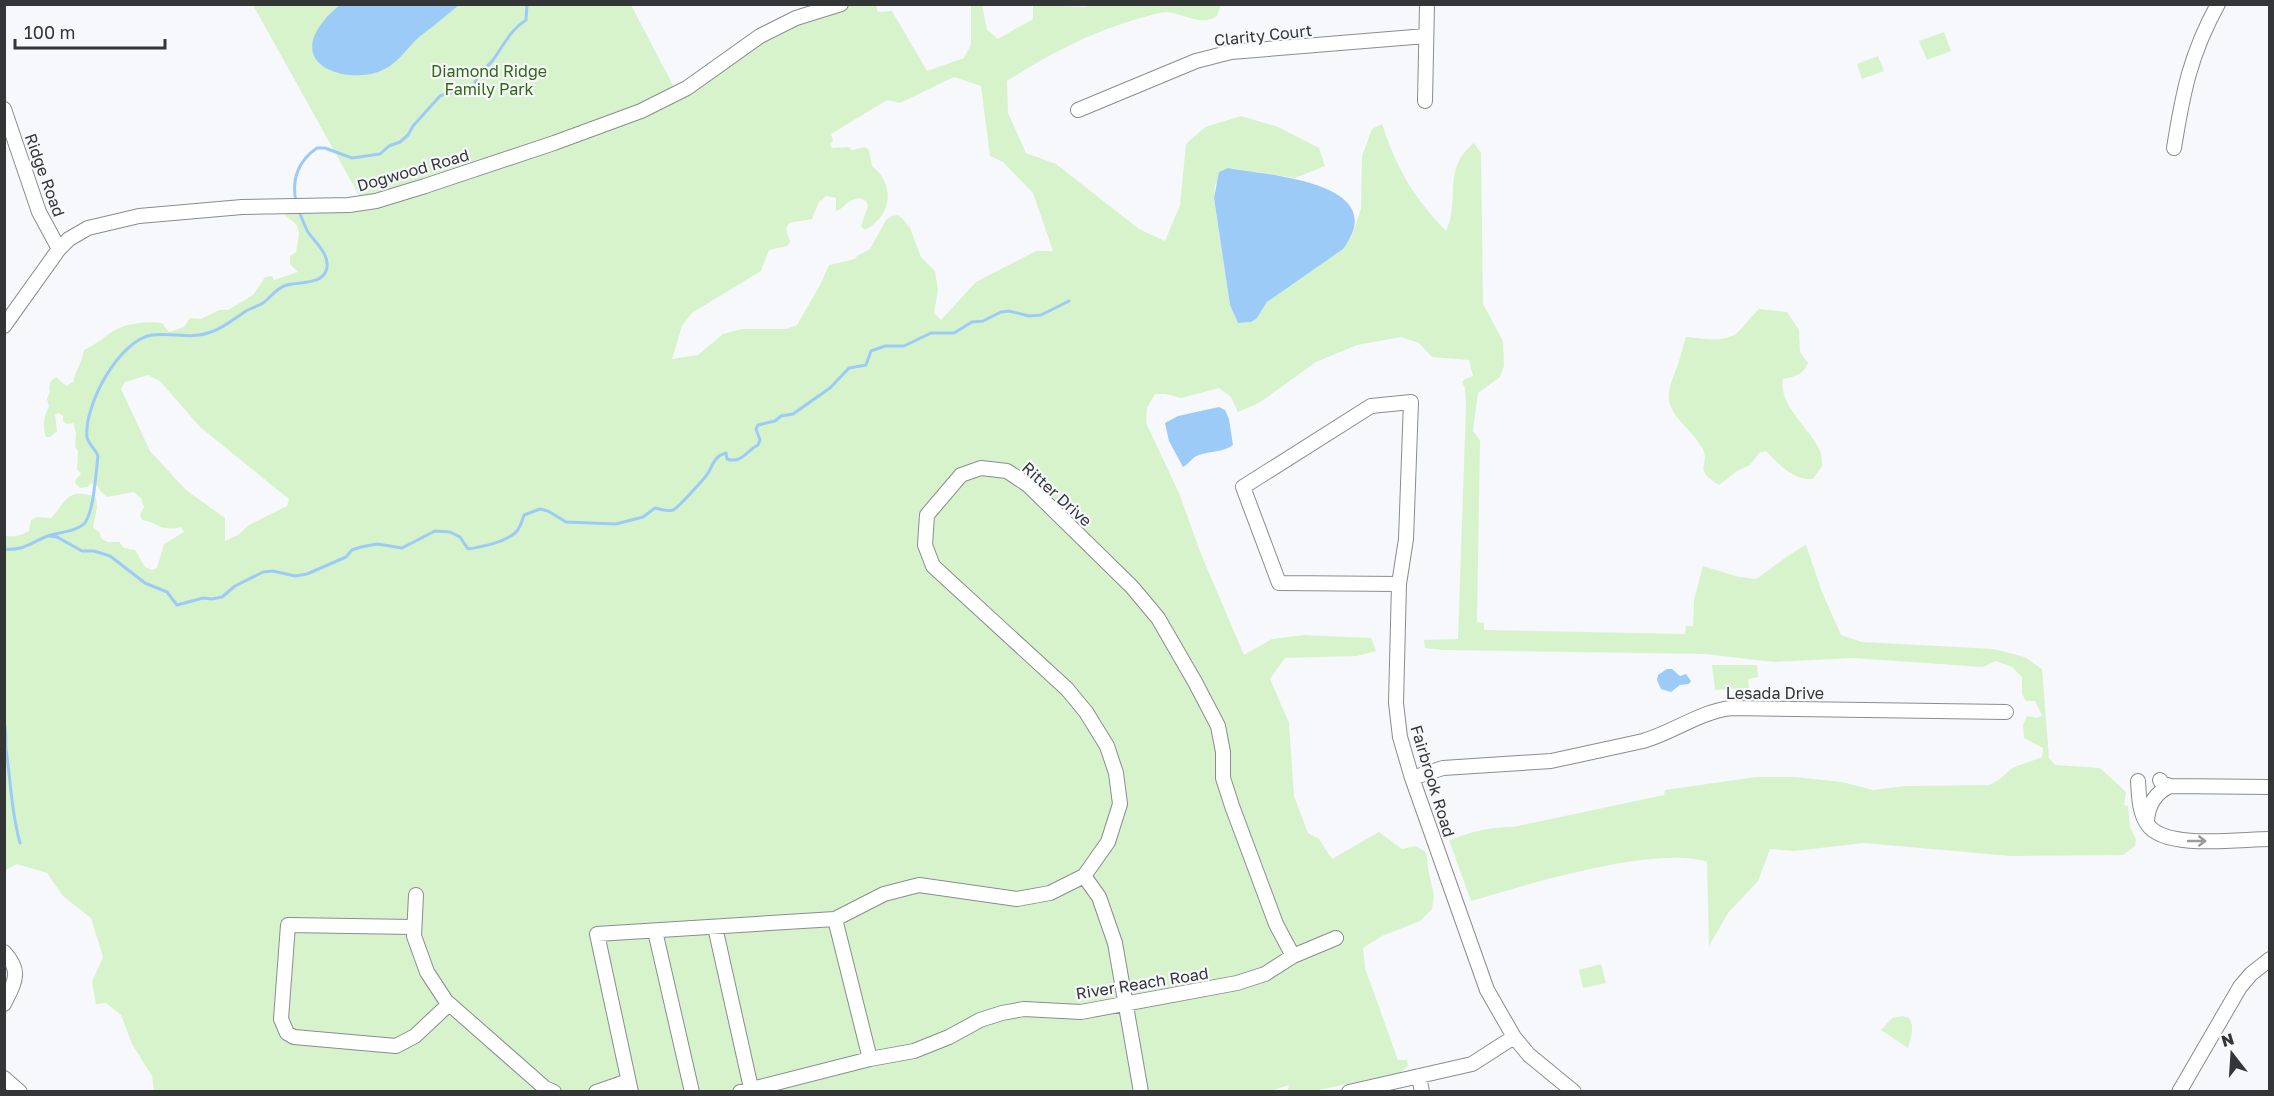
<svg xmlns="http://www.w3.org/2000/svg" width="2274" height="1096" font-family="'Golos Text',sans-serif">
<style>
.green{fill:#d7f3cc;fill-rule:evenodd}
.water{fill:#9dcbf7}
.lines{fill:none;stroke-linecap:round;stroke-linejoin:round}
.stream{stroke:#9dcbf7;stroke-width:3}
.minor-casing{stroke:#8a8c90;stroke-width:16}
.minor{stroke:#fff;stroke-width:14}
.oneway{stroke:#9a9a9a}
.labels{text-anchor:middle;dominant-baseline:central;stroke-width:4.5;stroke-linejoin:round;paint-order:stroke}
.street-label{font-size:16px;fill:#343536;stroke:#f6f8fc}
.park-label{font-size:16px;fill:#316710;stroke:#f6f8fc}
</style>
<rect width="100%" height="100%" fill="#f6f8fc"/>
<!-- green -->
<path class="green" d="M856 4 876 5 878 12 892 11 927 71 964 58 971 44V5H982L987 30 998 39 1033 19V5L1086 7 1091 4 1221 5 1217 16C1199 29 1178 8 1159 13 1104 26 1055 50 1007 81L1008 113 1026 153 1056 164 1139 229 1165 241 1180 205 1186 144 1205 127 1241 116 1278 127 1319 148 1325 166 1295 178 1228 168 1215 185 1214 199 1230 305 1238 323 1251 322 1257 318 1267 302 1351 238 1361 209 1362 156 1372 129 1382 124C1397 169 1413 197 1446 231 1461 199 1441 169 1474 143L1481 153 1483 304 1503 341 1504 366 1500 377 1478 393 1473 431 1480 440 1477 622 1484 623V630L1685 634 1686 626H1693L1694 600 1703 566 1739 577 1756 579C1773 568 1787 555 1806 545L1822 592 1841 635 1862 642 1993 649 2025 657 2042 669 2049 758 2055 765 2100 768 2126 792 2124 805 2128 806 2130 827 2136 839 2135 846 2123 855 2011 856 1864 843 1794 851 1770 849 1758 881 1728 913 1709 946 1707 862C1655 845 1526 885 1471 901L1449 840C1473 832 1487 827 1513 827L1664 795 1665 790 1756 777H1795L1842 782 1873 790 1905 786 1990 785 2000 779 2012 768 2042 757 2043 748 2024 738 2023 725 2027 716 2038 718 2042 715 2035 701H2026L2022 694V677L2012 667 1996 661 1983 667 1853 658 1774 662 1705 654 1443 650 1425 648 1424 640 1458 639 1466 406 1465 388 1462 382 1465 379 1473 376 1469 360 1432 357 1419 343 1401 337 1357 345 1316 362 1259 403 1238 412 1231 397 1219 388 1181 398 1165 394H1155L1147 408 1146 423 1179 493 1201 554 1244 655 1272 639 1304 635 1371 638 1376 651 1357 656 1285 658 1270 679 1289 723 1294 796 1308 833 1319 839 1332 859 1379 832 1402 849 1415 846 1426 852 1429 874 1434 895 1432 909 1420 921 1382 936 1363 948 1365 968 1398 1060H1407L1408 1066 1400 1073 1309 1092 1287 1091 1289 1085 1268 1092 154 1091 152 1076 132 1044 121 1015 106 1003 96 1004 92 982 103 957 91 918 63 896 47 873 17 864 5 870V536C14 537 20 536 29 531L31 520 37 517 51 518C67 501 66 487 96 497L97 507 93 527 99 532 102 539 108 542H119L124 548 135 550 145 567 152 570 157 568 164 544 184 532 181 527C160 532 160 523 142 520L140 514 144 507 141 498 134 492 107 497 100 491 97 485 91 483 87 487 80 488 75 483 76 479 81 474 77 469 78 451 75 447 76 433 73 423 67 424 63 421V416L59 413 55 415 57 431 50 437H46C42 425 44 417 49 406L47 399 50 392C48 385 50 381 56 377L66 386 73 382C75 371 82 363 84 350 96 345 104 336 115 330 128 323 148 321 162 323L169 332 184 327 190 318 201 319 219 310H228L253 295 265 277 272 276 274 280 298 272 290 264V256L296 252 299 234 297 225 285 215V212L353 209 611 128 763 39 818 15ZM954 77 981 86 990 156 1003 162 1033 193 1053 251H1036L976 282 941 320 934 313 938 290 935 271 921 257 910 228 902 218 898 215 892 216 886 220 870 249 857 256 855 259 829 265 820 285 797 325 786 329H742L723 334 698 355 672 359 682 326 692 313 761 271 769 250 787 246 790 242 786 229 789 223 812 219 819 202 826 196 836 198V211C847 207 852 192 866 201L868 206 861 226 865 230C892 216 896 185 872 166L869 150 865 147 852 150 849 147 832 148 830 144 833 140 831 134 887 100 900 103ZM148 375 160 381 200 427 289 499 287 506 249 525 238 535 225 541V518L186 490 150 451 121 389 125 382Z
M253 5H631L675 89C578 139 466 167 361 199Z
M1944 32 1951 51 1927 60 1919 41Z
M1878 56 1884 71 1862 79 1857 64Z
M1759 309 1787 312 1799 330 1800 352 1808 363C1803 375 1796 376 1783 379 1778 406 1811 429 1820 451 1822 455 1822 462 1822 466L1813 479C1793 481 1779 464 1766 451L1759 453 1750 465 1737 471 1719 485C1690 468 1713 465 1701 446 1694 434 1682 425 1674 413 1663 395 1672 382 1678 364 1681 355 1683 346 1686 337 1701 338 1728 344 1739 331 1746 324 1751 316 1759 309Z
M1712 665H1757L1758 677 1748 679 1749 688 1715 690Z
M1601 964 1606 983 1583 988 1579 970Z
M1903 1016 1909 1018C1915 1028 1911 1037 1908 1048L1881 1030 1892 1018Z"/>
<!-- water -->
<path class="water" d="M340 5V4L459 5C447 15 436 24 423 34 407 46 399 65 378 72 368 76 353 76 342 74 294 62 312 27 340 5Z
M1228 168C1266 175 1394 182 1343 249L1267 302 1257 318 1251 322 1238 323 1230 305 1214 198 1219 172Z
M1219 407 1225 410 1229 419 1233 445C1224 452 1210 451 1199 455 1192 457 1189 464 1183 467L1169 441 1165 423 1178 416Z
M1667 669H1672L1680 676 1686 674 1691 681 1689 684 1680 685 1671 692 1661 689 1657 680 1658 675Z"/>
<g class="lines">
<!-- stream -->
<path class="stream" d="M296 202C291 179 299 160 317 148H325L352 158 380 154 389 146 400 142 408 135 413 126 440 96 451 92 475 95 481 93 475 82C478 72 487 68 493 60 504 45 510 30 526 20L527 4
M49 536 57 537 82 551H94L110 556 145 583 167 592 177 605 203 598 212 599 222 597 235 586 263 572 273 571 295 576 307 574 346 557 352 550 361 547 377 544 402 548 435 531 450 532 460 537 468 549C481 547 504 542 515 533 520 529 522 521 524 515L540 509 548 511 566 522 616 524 643 517 655 508C661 509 666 512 673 510 678 508 701 482 706 476 713 467 713 456 726 453L727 459C742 464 746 451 758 445L760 440 756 429 758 425 775 421 781 416 793 414 830 388 849 368 866 365 871 351 885 346H904L931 333H954L972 322 983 321 1001 312 1009 311 1029 316 1041 315 1069 301
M4 549C25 551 31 542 48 536 59 532 75 532 84 524 94 513 96 471 98 456 95 448 88 444 87 437 84 405 119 340 152 335 173 332 191 340 211 332 224 328 235 318 246 311 252 308 258 306 263 303 270 298 276 289 284 286 296 281 325 286 327 267 329 254 315 242 308 232 304 225 302 218 299 211
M4 722C7 731 5 740 6 750 11 781 11 812 20 843"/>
<defs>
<path id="minor" d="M1425 101 1427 4
M4 109 39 212 59 249
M1078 110 1196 61 1231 52 1426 36
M2174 148C2183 92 2190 55 2218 4
M4 326 59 249 69 239 88 228 139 216 242 207 349 205 376 201 425 186 554 143 641 111 687 88 760 36 796 18 841 4
M1399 584 1279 583 1243 487 1371 406 1411 402 1406 539 1399 584 1396 703 1400 737 1412 778 1487 990 1514 1037 1529 1055 1574 1092
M1412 778 1443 768 1551 761 1643 741C1674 732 1699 712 1731 708L2006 712
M2160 780 2162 783 2170 786 2270 787
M2138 781C2139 796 2139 813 2148 825 2166 850 2240 839 2270 839
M2147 821C2148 805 2155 793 2170 786
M1084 876 1099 897 1115 943 1141 1092
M416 895 414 936 427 972 446 1001 545 1088 554 1092
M835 919 884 894 919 885 1017 899 1050 893 1084 876 1108 842 1120 804 1116 773 1107 746 1086 712 1067 689 933 566 925 545 927 515 961 475 981 468 1007 471 1028 485 1132 587 1158 618 1195 682 1218 726 1223 752V778L1232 806 1276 924 1293 956
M414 927 288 925 281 1019 287 1033 294 1037 396 1046 415 1036 449 1004
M715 927 751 1088
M655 931 692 1092
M4 952C23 972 14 983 4 1004
M870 1059 914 1051 949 1037 980 1020 1002 1013 1024 1009 1081 1012 1237 983 1265 974 1293 956 1336 938
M1419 1076 1422 1092
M4 1078 20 1092
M596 1092 628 1081
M631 1092 597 934 835 919 870 1059 740 1092
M1349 1092 1472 1064 1514 1037
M2179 1092 2240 987 2251 974 2270 959"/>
</defs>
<!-- minor casing -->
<use href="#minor" class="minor-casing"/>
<!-- minor -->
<use href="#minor" class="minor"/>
</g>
<!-- one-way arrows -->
<defs><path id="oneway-shaft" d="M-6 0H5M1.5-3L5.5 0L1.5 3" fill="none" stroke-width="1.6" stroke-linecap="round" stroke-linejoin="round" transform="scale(1.5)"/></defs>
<use class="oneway" href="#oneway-shaft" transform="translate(2197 841)"/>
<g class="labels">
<!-- street labels -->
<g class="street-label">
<text transform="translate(1263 35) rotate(-6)">Clarity Court</text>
<text transform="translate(413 170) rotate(-16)">Dogwood Road</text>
<text transform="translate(45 175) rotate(70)">Ridge Road</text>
<text transform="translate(1057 494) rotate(42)">Ritter Drive</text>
<text x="1775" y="693">Lesada Drive</text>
<text transform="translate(1433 781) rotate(73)">Fairbrook Road</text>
<text transform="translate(1142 983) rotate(-9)">River Reach Road</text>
</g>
<!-- park labels -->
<g class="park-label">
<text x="489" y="71">Diamond Ridge<tspan x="489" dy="18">Family Park</tspan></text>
</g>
</g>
<!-- border -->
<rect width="2274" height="1096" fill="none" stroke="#343536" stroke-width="12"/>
<!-- north arrow -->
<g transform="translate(2232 1054) rotate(343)" stroke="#f6f8fc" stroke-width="4.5" paint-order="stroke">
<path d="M0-4.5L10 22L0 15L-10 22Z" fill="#343536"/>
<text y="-9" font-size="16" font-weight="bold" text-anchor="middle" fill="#343536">N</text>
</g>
<!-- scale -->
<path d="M15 39v9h150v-9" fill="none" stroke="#343536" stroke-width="3"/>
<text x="24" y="39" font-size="18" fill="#343536" stroke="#f6f8fc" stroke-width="4.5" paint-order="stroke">100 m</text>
</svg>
